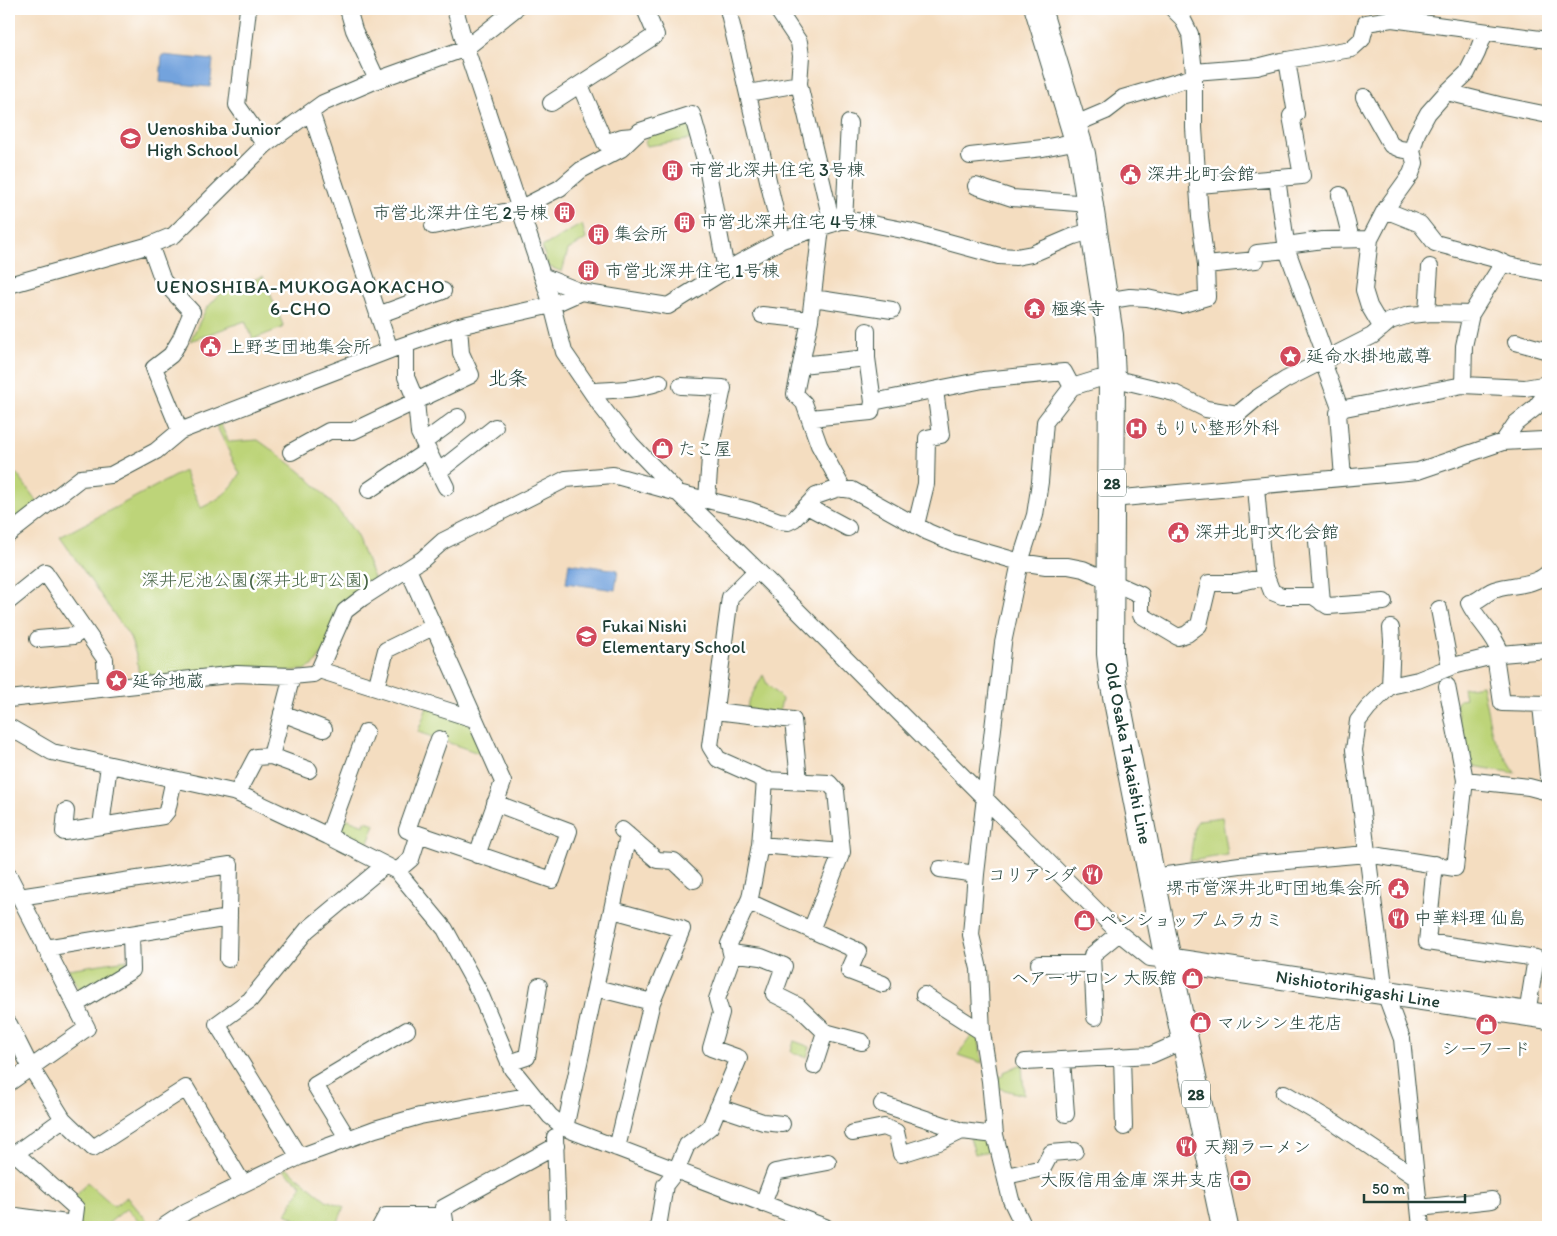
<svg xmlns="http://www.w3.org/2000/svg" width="1557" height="1236" font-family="Itim,'Klee One',sans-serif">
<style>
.green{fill:#bdd479;stroke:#6e8856}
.water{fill:#73a3dd;stroke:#497088}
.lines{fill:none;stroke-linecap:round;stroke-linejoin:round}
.street-casing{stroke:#3f5549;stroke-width:18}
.secondary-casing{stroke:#3f5549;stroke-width:26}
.primary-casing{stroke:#3f5549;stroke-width:28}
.street{stroke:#fff;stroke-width:16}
.secondary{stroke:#fff;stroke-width:24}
.primary{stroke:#fff;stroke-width:26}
.labels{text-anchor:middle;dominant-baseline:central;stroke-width:5;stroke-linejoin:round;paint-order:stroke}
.shield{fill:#fff;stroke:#627771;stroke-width:1}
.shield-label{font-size:16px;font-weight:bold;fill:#1f3d34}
.poi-label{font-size:18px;fill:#1f3d34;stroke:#fff;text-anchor:start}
.park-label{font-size:18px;fill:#466345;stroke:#fff}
.street-label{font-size:18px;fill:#1f3d34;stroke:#fff}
.neighbourhood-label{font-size:19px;letter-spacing:1px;fill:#1f3d34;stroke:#fff}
.quarter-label{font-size:20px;fill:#1f3d34;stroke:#fff}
</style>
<rect width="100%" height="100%" fill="#fff"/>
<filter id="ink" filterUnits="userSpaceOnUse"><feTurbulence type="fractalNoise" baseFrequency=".02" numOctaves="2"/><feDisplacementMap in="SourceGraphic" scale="10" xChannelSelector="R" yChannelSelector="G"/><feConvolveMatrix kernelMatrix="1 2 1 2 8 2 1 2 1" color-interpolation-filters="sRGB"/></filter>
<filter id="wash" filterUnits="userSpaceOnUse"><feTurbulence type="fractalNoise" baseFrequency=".0096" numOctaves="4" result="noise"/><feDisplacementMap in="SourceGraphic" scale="20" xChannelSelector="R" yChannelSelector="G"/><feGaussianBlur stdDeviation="1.12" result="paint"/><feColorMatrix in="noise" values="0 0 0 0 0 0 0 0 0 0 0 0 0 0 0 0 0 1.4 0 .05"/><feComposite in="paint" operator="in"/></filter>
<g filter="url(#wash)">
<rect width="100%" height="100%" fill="#f4ddc0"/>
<!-- green -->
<path class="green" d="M684 123 690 126 693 139 647 146 645 141 650 135Z
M582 224 586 239 568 250 562 272 548 266 542 247Z
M263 276 283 325 282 328 253 339 245 321 190 341 206 309 220 294Z
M220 423 229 442 258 440C273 451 288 461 302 473 314 482 360 532 360 545L375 580 314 665 305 670 139 679 137 658 130 637 60 537 184 471 201 508C218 500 231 491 240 474L216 425Z
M17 474 38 503 11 523 9 512V478Z
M763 675 767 684 782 699 779 713 747 709 748 702Z
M1482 685 1492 734 1515 773 1466 765 1456 705 1460 699 1465 698 1463 688Z
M427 707 469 722 484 755 418 732Z
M1222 817 1228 855 1190 861 1195 825 1199 820Z
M345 818 364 825 365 821 375 824 367 846 343 835 341 828Z
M127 960 125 967 85 992 80 991 68 969Z
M972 1035 979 1039 982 1063 958 1055Z
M794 1041 810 1047 807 1057 791 1052Z
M1022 1064 1024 1095 998 1088 996 1077 1004 1076V1072Z
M970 1137 988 1139 994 1150 975 1154Z
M287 1168 326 1200 344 1207 336 1227H310L286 1214 302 1185 283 1170Z
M87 1182 114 1206 127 1197 151 1225 148 1227H143L127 1208 104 1227H79L74 1199Z"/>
<!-- water -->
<path class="water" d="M162 55 213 60 210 87 160 82Z
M569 563 618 570 615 590 566 583Z"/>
</g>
<g filter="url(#ink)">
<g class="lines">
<defs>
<path id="street" d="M248 9 237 105 265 145
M348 9 354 30 377 80
M455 9 466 48 552 305 564 352 601 406 631 444 678 493 757 570 1119 933 1150 958 1168 960
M728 9 782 240
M777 9 799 42 801 56 799 84 832 224
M1173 9 1182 18 1190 34 1194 72V128L1200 217 1206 265 1256 260 1257 253 1287 250
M1194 72 1257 67 1281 61 1351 49 1362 39 1366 23 1392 19 1548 40
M580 85 605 143 622 137 634 136
M1447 92 1499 105 1548 115
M748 93 799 84
M1364 97 1391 145 1400 149 1412 151
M551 103 656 35 645 9
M311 112 390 350
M1073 125 1106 111 1123 98 1194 77
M970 156 1043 148 1078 141
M1277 178 1287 250 1327 360
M1199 185 1302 176 1291 116 1296 114 1287 60
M976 186 1012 198 1090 204
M1340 195 1351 239
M1385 210 1420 224 1435 243 1495 259 1508 265 1548 273
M844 221 849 123
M433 226 519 209 560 188 581 170 621 149 640 131 692 114 707 167 726 270
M821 228 810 320 795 394 804 403 819 445 843 489
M150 245 163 281 192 312 180 340 171 355 154 368 180 431 390 350 459 326 552 305 581 292
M1286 245 1323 240 1370 239
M542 276 581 292 668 306 726 270 782 240 841 221H857L908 231 999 256 1016 257 1032 254 1074 236 1094 230
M9 285 150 245 174 235 265 145 323 103 377 80 466 48 515 9
M813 298 892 310
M1105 301 1130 297 1147 298 1180 305 1207 297 1206 265
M1427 313 1430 267
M378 315 443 291
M762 315 810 320
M1382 328 1369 306 1364 290 1370 239 1385 210 1411 174 1415 163 1412 151 1417 133 1428 113 1444 95 1467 73 1477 53 1485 32
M1516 342 1548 351
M406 345V377L416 401 419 433 446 487
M1323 362 1341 411
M801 365 867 358
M1463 385 1464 346 1471 314 1503 263
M681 386 723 388 711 444 707 499
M591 391C614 390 637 390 660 382
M873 402 983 380 1064 372 1072 387
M810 418 871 412 873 402 867 358V331
M424 442 458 417
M1503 442 1516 423 1535 408 1548 391
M291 452 329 431H353L471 375 461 353 459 326
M438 472 495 427
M1343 478 1338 413 1345 408 1463 385 1525 388 1548 384
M1256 487 1263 569 1272 592 1282 596H1313L1328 606 1384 602
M369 490 428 450
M1112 499 1418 471 1503 442 1543 440 1548 441
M807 506 848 528
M916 525 926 484 927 438 941 435 935 390
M9 534 81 478 111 475 156 451 180 431
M1317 541 1322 603
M408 569 503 782 477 855
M757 570 730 597 710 746 718 759 765 780 829 783 836 791 842 852 811 930
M9 601 45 572 105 659 106 688
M1439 609 1450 667
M1391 628 1392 641 1390 686 1368 708 1358 721 1354 750 1385 993 1402 1039 1421 1227
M38 639 74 636 84 629
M1501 654C1495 634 1478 622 1469 603 1480 602 1486 591 1497 589 1515 584 1534 586 1548 573
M1495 655 1502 703 1548 704
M319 670 474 719
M1390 686 1418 680 1453 666 1501 654 1548 650
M376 688 386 650 433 627
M9 699 237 674 292 676 313 674 319 670 345 611 362 598 423 559 443 541 566 479 613 475 678 493 749 510 779 521 788 522 794 519 816 496 839 488 852 490 928 532 954 543 1020 562 1046 566H1068L1083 569 1141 595V615L1178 637 1187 634 1199 625 1209 583H1236L1266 577
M1541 705 1548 775
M715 711 793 720 799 781
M282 713 324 729
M9 727 52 752 237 793 328 836 397 871 445 929 479 991 512 1069 550 1116 565 1128 825 1227
M439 739 407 830 552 880 569 831 495 803
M271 756 309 770
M1465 780 1529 787 1548 792
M237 793 256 757 271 756 292 676
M66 811 64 832 163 816 167 811 174 779
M101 826 109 765
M622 830 657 860 674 861 694 880
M328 836 366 732
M760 845 842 852
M1435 864 1427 942 1536 958 1527 1014
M940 869 976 874
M397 871 411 859 419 834
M9 876 87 1028 9 1083
M1152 877 1240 865 1367 854 1455 868 1465 780 1447 686
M19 897 230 865 228 959
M749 902 858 951 849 971 883 984
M613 910 682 929 652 1002 617 1148
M45 948 229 918
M731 953 761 957 784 966 774 994 798 1006 825 1032 862 1042
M1039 964H1092
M596 988 652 1002
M924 995 982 1032
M75 1005 132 970 131 934
M1095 1017 1092 955 1119 933
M9 1024 30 1066 63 1119 93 1148 186 1088 243 1184
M1122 1056 1124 1127
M1062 1060 1066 1114
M1025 1062 1151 1055 1185 1040
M509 1063 527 1057 539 986
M814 1066 825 1032
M1284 1093 1335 1123 1415 1177
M882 1104 962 1131 995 1135
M718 1107 763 1122 782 1124
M565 1128 628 835
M853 1133 884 1127 896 1132 901 1154 939 1142 962 1131
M555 1137 558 1227
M348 1139 315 1085 407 1030
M299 1157 217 1024 250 1000 307 930 385 865
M9 1158 63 1119
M1006 1176 1043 1168 1051 1153 1075 1151
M763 1204 775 1172 828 1162
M1419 1208 1492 1200
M9 1215 74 1224 76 1208 15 1153
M163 1227 187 1211 299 1157 375 1129 420 1116 532 1095
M380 1227 386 1216H444
M446 1227 443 1208 556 1146
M658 1227 665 1185 676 1171 687 1145 710 1127 739 1058 711 1048 721 1013 717 999 732 957 729 944 750 898 760 845 765 780
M1024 1227 1011 1200 995 1135 990 1081 982 1032 979 969 971 935 976 874 1003 643 1020 562 1035 515 1040 482 1045 422 1072 387 1098 379 1112 378 1174 393 1206 409 1238 414 1257 398 1285 380 1372 336 1390 321 1409 315 1432 313 1471 314"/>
<path id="secondary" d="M1168 960 1548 1017"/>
<path id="primary" d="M1038 9 1082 154 1110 335 1112 378 1110 654 1113 681 1168 960 1225 1227"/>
</defs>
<!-- street casing -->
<use href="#street" class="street-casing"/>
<!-- secondary casing -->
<use href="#secondary" class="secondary-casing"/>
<!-- primary casing -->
<use href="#primary" class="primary-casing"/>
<!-- street -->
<use href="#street" class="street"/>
<!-- secondary -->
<use href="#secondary" class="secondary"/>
<!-- primary -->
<use href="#primary" class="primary"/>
</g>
</g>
<!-- icons -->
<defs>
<symbol id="school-disc" viewBox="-11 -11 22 22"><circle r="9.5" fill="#d1495b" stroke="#fff"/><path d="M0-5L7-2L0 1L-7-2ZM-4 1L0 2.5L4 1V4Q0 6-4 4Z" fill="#fff"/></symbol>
<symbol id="building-disc" viewBox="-11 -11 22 22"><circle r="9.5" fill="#d1495b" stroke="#fff"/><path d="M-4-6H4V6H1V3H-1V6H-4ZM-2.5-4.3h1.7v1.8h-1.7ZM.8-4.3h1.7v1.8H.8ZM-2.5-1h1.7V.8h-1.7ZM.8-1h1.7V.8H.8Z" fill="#fff"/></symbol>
<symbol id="civic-disc" viewBox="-11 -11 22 22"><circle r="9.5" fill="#d1495b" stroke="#fff"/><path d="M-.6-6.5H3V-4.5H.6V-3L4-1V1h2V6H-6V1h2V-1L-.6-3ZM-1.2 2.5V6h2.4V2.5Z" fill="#fff"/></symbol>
<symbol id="temple-disc" viewBox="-11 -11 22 22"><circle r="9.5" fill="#d1495b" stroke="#fff"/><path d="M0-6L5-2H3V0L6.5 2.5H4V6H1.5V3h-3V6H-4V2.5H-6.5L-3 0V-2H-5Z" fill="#fff"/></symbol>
<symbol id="sight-disc" viewBox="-11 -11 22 22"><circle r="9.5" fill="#d1495b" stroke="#fff"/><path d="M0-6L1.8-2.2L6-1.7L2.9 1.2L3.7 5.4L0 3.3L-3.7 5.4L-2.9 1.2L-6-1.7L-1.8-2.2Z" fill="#fff"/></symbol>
<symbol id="hospital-disc" viewBox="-11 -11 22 22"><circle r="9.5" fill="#d1495b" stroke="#fff"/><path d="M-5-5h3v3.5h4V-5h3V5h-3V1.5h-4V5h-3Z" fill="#fff"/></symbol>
<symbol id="shop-disc" viewBox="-11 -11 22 22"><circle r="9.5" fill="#d1495b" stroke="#fff"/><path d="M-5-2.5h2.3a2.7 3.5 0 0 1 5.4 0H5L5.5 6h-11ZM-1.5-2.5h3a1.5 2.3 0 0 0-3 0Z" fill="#fff"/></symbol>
<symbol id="restaurant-disc" viewBox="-11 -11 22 22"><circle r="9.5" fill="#d1495b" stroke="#fff"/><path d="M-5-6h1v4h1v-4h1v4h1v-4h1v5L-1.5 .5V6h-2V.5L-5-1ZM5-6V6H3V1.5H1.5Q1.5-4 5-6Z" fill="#fff"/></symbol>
<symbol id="bank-disc" viewBox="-11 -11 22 22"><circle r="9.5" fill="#d1495b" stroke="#fff"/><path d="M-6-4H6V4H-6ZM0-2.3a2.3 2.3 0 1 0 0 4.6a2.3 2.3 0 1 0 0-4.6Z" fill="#fff"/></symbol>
</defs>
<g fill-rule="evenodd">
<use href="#school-disc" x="118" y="126" width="25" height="25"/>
<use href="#building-disc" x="660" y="158" width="25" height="25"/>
<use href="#civic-disc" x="1118" y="162" width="25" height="25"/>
<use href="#building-disc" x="552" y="200" width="25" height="25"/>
<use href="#building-disc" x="672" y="210" width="25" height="25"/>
<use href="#building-disc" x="586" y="222" width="25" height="25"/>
<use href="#building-disc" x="576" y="258" width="25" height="25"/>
<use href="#temple-disc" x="1022" y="296" width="25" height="25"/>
<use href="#civic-disc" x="198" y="334" width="25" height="25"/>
<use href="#sight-disc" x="1278" y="344" width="25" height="25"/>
<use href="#hospital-disc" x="1124" y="416" width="25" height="25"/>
<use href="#shop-disc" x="650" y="436" width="25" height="25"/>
<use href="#civic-disc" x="1166" y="520" width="25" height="25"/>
<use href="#school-disc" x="574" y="624" width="25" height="25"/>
<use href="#sight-disc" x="104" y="668" width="25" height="25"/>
<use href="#restaurant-disc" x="1080" y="862" width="25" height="25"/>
<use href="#civic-disc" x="1386" y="876" width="25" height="25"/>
<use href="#restaurant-disc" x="1386" y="906" width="25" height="25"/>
<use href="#shop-disc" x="1072" y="908" width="25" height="25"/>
<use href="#shop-disc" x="1180" y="966" width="25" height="25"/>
<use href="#shop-disc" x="1188" y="1010" width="25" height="25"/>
<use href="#shop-disc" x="1474" y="1012" width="25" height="25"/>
<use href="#restaurant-disc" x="1174" y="1134" width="25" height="25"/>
<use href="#bank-disc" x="1228" y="1168" width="25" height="25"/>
</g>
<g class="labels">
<!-- shield labels -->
<g class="shield">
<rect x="1098" y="469.5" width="28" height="27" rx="4"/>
<rect x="1182" y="1080.5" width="28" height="27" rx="4"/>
</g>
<g class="shield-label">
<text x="1112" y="483">28</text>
<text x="1196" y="1094">28</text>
</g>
<!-- poi labels -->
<g class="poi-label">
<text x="147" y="129">Uenoshiba Junior<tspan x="147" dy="21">High School</tspan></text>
<text x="689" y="170">市営北深井住宅 3号棟</text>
<text x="1147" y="174">深井北町会館</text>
<text x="548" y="213" text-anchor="end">市営北深井住宅 2号棟</text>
<text x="700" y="222">市営北深井住宅 4号棟</text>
<text x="614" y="234">集会所</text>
<text x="605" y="271">市営北深井住宅 1号棟</text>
<text x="1051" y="309">極楽寺</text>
<text x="227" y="347">上野芝団地集会所</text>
<text x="1306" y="356">延命水掛地蔵尊</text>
<text x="1153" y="428">もりい整形外科</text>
<text x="678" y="449">たこ屋</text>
<text x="1195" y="532">深井北町文化会館</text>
<text x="602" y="626">Fukai Nishi<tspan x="602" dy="21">Elementary School</tspan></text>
<text x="132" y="681">延命地蔵</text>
<text x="1077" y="875" text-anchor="end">コリアンダ</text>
<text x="1382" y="888" text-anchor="end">堺市営深井北町団地集会所</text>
<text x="1414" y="918">中華料理 仙島</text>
<text x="1100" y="920">ペンショップ ムラカミ</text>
<text x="1177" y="978" text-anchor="end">ヘアーサロン 大阪館</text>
<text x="1217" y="1023">マルシン生花店</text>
<text x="1486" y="1049" text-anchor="middle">シーフード</text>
<text x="1203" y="1147">天翔ラーメン</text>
<text x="1224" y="1180" text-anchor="end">大阪信用金庫 深井支店</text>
</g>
<!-- park labels -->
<g class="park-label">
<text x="255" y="580">深井尼池公園(深井北町公園)</text>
</g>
<!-- street labels -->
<g class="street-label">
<text transform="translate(1128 753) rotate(79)">Old Osaka Takaishi Line</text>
<text transform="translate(1358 989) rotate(9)">Nishiotorihigashi Line</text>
</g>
<!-- neighbourhood labels -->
<g class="neighbourhood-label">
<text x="301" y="286">UENOSHIBA-MUKOGAOKACHO<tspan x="301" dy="22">6-CHO</tspan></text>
</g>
<!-- quarter labels -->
<g class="quarter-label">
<text x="508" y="378">北条</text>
</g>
</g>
<!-- margin -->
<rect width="1557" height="1236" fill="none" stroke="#fff" stroke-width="30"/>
<!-- scale -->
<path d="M1364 1194v8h101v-8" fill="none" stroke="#1f3d34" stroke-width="2.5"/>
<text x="1372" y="1194" font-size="15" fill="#1f3d34" stroke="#ffffff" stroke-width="4" paint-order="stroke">50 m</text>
</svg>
